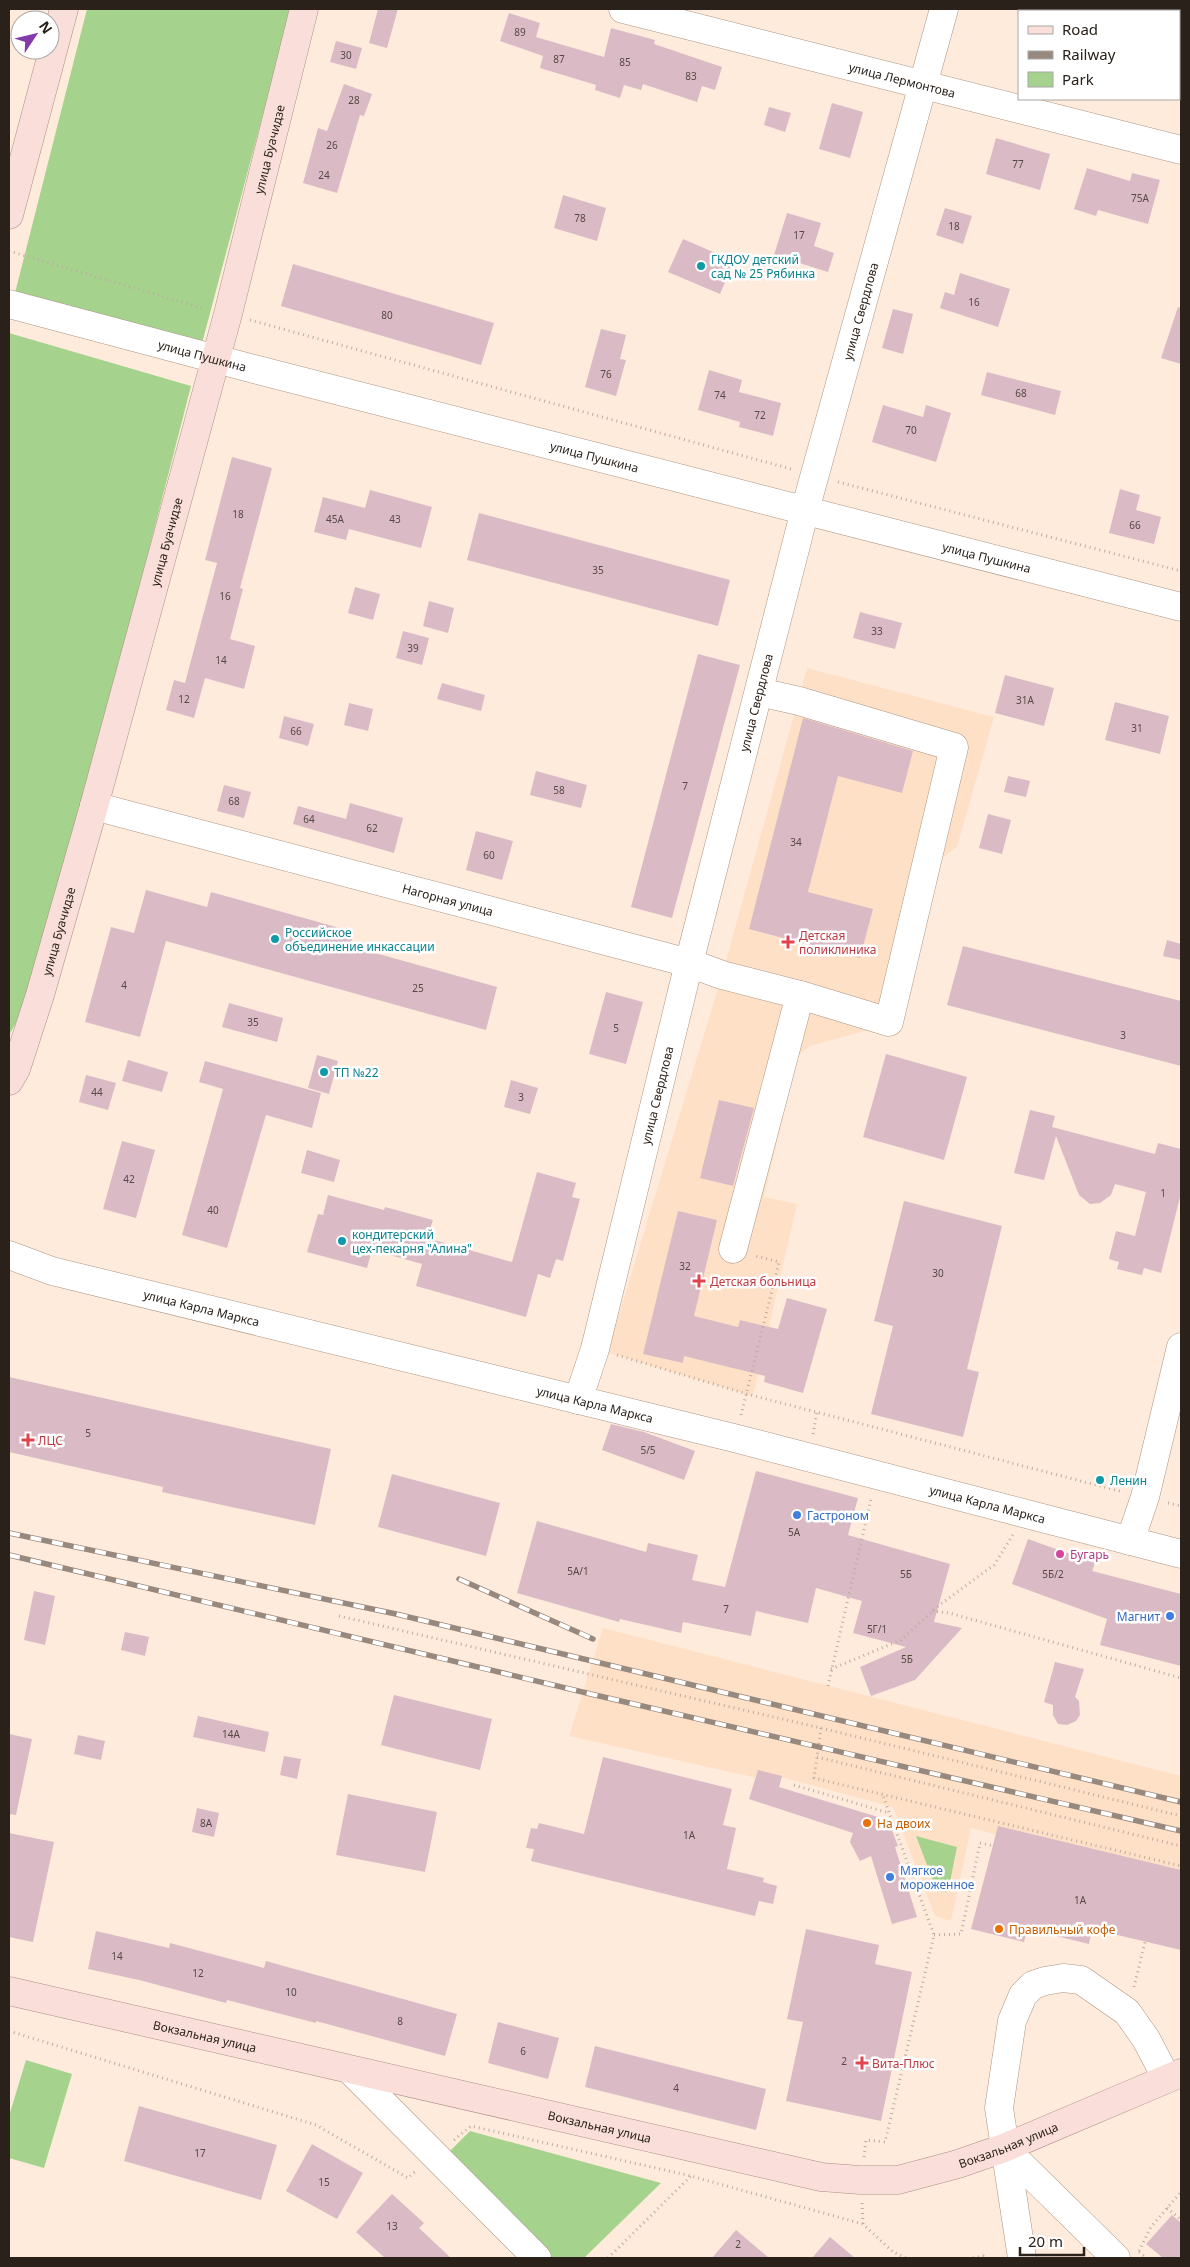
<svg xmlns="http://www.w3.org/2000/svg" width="1190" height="2267" font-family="'Noto Sans',sans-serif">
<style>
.built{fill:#fee0c7}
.green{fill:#a5d38d}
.building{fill:#dabbc5}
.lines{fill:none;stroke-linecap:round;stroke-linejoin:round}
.minor-casing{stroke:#ab9583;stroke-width:29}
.major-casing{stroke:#ae8e86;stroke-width:29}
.path{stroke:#bcac9f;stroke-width:3;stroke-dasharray:1 4;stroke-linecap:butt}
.minor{stroke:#fff;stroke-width:28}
.major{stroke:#f9ded9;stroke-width:28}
.rail-casing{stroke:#98897e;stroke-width:5.5}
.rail{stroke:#fff;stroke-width:4;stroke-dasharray:11;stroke-linecap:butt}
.culture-dot{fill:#0f9aa8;stroke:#fff;stroke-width:2}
.health-dot{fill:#e0444e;stroke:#fff;stroke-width:2}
.shop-dot{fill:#3f7fe0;stroke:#fff;stroke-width:2}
.hotel-dot{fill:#d1479c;stroke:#fff;stroke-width:2}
.food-dot{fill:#e8710a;stroke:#fff;stroke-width:2}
.labels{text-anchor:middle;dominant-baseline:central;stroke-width:5;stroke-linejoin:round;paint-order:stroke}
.number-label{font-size:10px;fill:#564845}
.street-label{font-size:12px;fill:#2a211a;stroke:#fff}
.culture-label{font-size:12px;fill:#0d838f;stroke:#fff;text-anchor:start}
.health-label{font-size:12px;fill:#be3a42;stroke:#fff;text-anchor:start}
.shop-label{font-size:12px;fill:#366cbe;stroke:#fff;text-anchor:start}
.hotel-label{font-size:12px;fill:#b23c85;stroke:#fff;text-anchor:start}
.food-label{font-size:12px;fill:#c56008;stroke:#fff;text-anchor:start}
</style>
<rect width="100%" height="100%" fill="#ffebdc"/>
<!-- built -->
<path class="built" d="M807 668 994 717 957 847 935 863 872 1029 810 1046 802 1052 796 1060 764 1197 797 1204 753 1396 609 1353 611 1341 722 975Z
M603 1628 1181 1776V1870L998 1826 997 1835 971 1828 951 1921 935 1916 893 1807 758 1771 757 1778 569 1736Z"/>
<!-- green -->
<path class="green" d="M87 9H291L201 347 15 293Z
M9 333 191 386 71 853 27 1004 9 1035Z
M916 1836 957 1847 948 1892 937 1891Z
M26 2060 72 2074 44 2168 9 2158V2116Z
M470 2131 661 2183 584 2258H544L445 2156Z"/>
<!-- building -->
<path class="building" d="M378 9H398L387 48 369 43Z
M509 13 540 23 536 37 604 57 611 28 655 40 654 44 722 67 715 90 702 86 697 102 643 84 641 90 624 85 620 98 595 90 596 85 540 68 543 56 500 41Z
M336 41 362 48 356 69 330 62Z
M344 84 372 94 364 116 360 115 337 193 303 183 318 128 327 131Z
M832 103 863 112 850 158 819 149Z
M769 107 791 113 785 132 764 125Z
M996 138 1050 154 1040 190 986 174Z
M1087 168 1130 181 1132 173 1160 180 1148 224 1098 210 1096 216 1074 209Z
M563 195 606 208 597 241 554 228Z
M945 208 972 216 963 244 936 235Z
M787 213 821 223 814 246 834 253 828 272 774 255Z
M683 239 734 261 720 294 668 272Z
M293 264 494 323 481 365 281 306Z
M960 273 1010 289 998 327 940 308 945 292 954 295Z
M1178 307 1181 308V364L1161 358Z
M893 309 913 314 903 354 882 348Z
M601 329 626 335 620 359 626 360 616 396 585 387Z
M709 370 742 380 739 392 781 403 773 436 739 427 740 422 698 410Z
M987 372 1061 391 1055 415 981 395Z
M883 405 923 417 926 405 951 413 936 462 872 442Z
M232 457 272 468 240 588 243 589 230 639 255 646 244 689 205 678 194 718 166 710 174 680 185 683 217 563 205 560Z
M1120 489 1140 495 1136 510 1161 517 1154 544 1109 533Z
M370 490 432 507 421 548 349 529 346 540 314 532 323 497 365 508Z
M479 513 730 580 718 626 467 560Z
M355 587 380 594 373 620 348 613Z
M429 601 454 608 448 633 423 626Z
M860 612 902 623 895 649 853 638Z
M403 631 429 638 422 665 396 658Z
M698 654 740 665 672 918 631 907Z
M1005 675 1054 688 1044 726 995 713Z
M442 683 485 695 481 711 437 699Z
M1115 702 1169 716 1160 754 1105 740Z
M349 703 373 709 368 731 344 725Z
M284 716 314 724 308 746 279 738Z
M803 718 913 751 902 793 838 776 808 892 873 909 860 958 749 929Z
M536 771 587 785 581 808 530 795Z
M1008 776 1030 781 1026 797 1004 792Z
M224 785 251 792 244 818 217 811Z
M350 803 403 818 394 853 293 824 298 806 346 819Z
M988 814 1011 820 1002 854 979 848Z
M476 831 513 841 502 880 466 870Z
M146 890 207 907 211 892 354 932 350 946 497 987 486 1030 166 941 140 1037 85 1022 111 927 134 933Z
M1167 940 1181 944V960L1163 956Z
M963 946 1181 1001V1066L947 1005Z
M606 992 643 1002 626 1064 589 1054Z
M229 1003 283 1018 277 1042 222 1027Z
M886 1054 967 1077 944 1160 863 1137Z
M317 1055 338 1061 329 1094 308 1088Z
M128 1060 168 1072 162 1092 122 1081Z
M205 1061 321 1093 312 1128 266 1115 227 1248 182 1235 223 1089 199 1082Z
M86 1075 116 1083 108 1110 79 1102Z
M511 1080 538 1088 530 1114 504 1107Z
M719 1100 754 1108 733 1186 700 1178Z
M1030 1110 1055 1116 1052 1127 1155 1154 1158 1143 1181 1149V1193L1161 1273 1144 1268 1142 1275 1117 1269 1119 1262 1109 1259 1116 1231 1135 1236 1146 1192 1115 1184 1111 1195 1100 1203 1090 1204 1079 1195 1056 1136 1044 1180 1014 1173Z
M122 1141 155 1150 136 1218 103 1209Z
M307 1150 340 1160 334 1182 301 1173Z
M537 1172 576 1183 572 1197 580 1199 563 1261 556 1259 550 1278 538 1274 526 1317 416 1286 422 1264 372 1250 367 1268 307 1252 318 1214 323 1215 328 1195 384 1210 385 1207 433 1220 427 1238 512 1262Z
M904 1201 1002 1226 967 1369 979 1372 963 1437 871 1414 893 1326 874 1321Z
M678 1211 717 1220 694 1316 738 1327 740 1320 778 1329 787 1298 827 1309 803 1393 764 1382 765 1376 684 1356 683 1363 643 1354Z
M9 1377 331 1449 315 1525 162 1492 163 1487 9 1452Z
M611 1424 644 1432 695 1451 684 1480 602 1450Z
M756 1471 858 1498 848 1535 950 1564 934 1622 962 1628 915 1680 871 1696 860 1667 906 1647 853 1633 862 1601 816 1588 808 1623 756 1611 751 1636 683 1622 681 1633 620 1619 619 1622 517 1593 537 1521 646 1552 648 1543 698 1555 692 1580 725 1587Z
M392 1474 500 1503 486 1556 378 1527Z
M1028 1539 1095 1563 1092 1571 1181 1594V1666L1100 1645 1107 1619 1012 1584Z
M34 1591 55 1596 45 1645 24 1640Z
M125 1632 149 1637 145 1656 121 1650Z
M1055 1662 1084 1669 1075 1697 1079 1701 1080 1715 1076 1721 1067 1725 1058 1724 1053 1715V1705L1044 1702Z
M394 1695 492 1719 480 1770 381 1745Z
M198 1716 269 1732 265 1752 193 1737Z
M9 1734 32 1739 16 1815 9 1814Z
M78 1735 105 1741 101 1760 74 1754Z
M284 1756 301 1759 297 1779 280 1775Z
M603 1757 732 1789 723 1825 736 1828 727 1869 764 1878 763 1882 777 1886 773 1904 759 1901 755 1916 531 1861 534 1849 526 1848 531 1828 537 1829 539 1823 584 1834Z
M758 1770 782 1776 779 1787 888 1820 898 1846 895 1847 917 1917 892 1924 871 1856 860 1861 850 1842 853 1833 749 1799Z
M348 1794 437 1812 425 1872 336 1855Z
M197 1808 219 1813 214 1837 192 1832Z
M998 1826 1181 1870V1950L1092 1929 1089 1944 1027 1929 1024 1942 971 1929Z
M9 1833 54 1842 33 1942 9 1937Z
M806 1929 879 1945 875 1964 912 1972 881 2121 786 2101 803 2022 787 2019Z
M96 1931 169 1948 170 1943 264 1968 266 1961 457 2014 445 2056 316 2021V2023L227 2000 226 2003 139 1980 88 1969Z
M498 2022 559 2038 548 2079 488 2063Z
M595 2046 766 2089 756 2130 585 2087Z
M139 2106 277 2145 261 2200 124 2161Z
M312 2144 363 2173 337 2219 286 2191Z
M392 2194 424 2223 419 2228 451 2258H385L356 2232Z
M1172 2215 1181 2223V2258H1163L1146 2244Z
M736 2230 769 2258H712Z
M830 2237 855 2258H812Z"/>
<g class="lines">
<defs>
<g id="minor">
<path id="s1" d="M623 9 1181 150"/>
<path id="s2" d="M9 304 250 368 1181 607"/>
<path id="s3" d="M94 806 689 963 722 975 800 995"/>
<path d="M733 1249 800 995 889 1022 954 747 799 701 759 692"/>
<path id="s4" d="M9 1255 52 1271 734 1438 1181 1554"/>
<path id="s5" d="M578 1400 595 1349 689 963 805 510 944 9"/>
<path d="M1130 1541 1145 1497 1181 1347"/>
<path d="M350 2070 537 2258"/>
<path d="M1004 2148 1116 2258"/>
<path d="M1022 2258 999 2108 1012 2021 1023 1995 1033 1985 1045 1981 1063 1978 1081 1980 1127 2012 1146 2039 1167 2079"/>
</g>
<g id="major">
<path d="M9 215 64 9"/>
<path id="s6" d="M9 1081 16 1069 40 995 94 806 228 314 304 9"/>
<path id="s7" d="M9 1991 821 2177 860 2180H898L958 2164 1004 2148 1181 2073"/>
</g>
</defs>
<!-- minor casing -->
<use href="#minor" class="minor-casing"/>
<!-- major casing -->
<use href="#major" class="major-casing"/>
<!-- path -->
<path class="path" d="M9 251 205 309
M250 320 791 469
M838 482 1181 571
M617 1355 747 1394 1123 1492
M741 1415 779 1262 756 1256
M813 1434 817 1412
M1168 1503 1181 1506
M932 1611 949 1613 1181 1678
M339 1616 821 1728 1181 1816
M831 1669 901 1640 938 1606 994 1565 1013 1535
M828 1686 871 1499
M821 1728 814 1778 1181 1866
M817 1757 1181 1846
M794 1785 889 1813
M934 1935 961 1934 980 1843 993 1846
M1134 1987 1145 1942
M9 2031 316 2125 408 2178 416 2171
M454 2140 471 2126 691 2176 863 2224
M864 2157 866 2140 885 2142 934 1935 882 1793
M862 2203 863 2224 893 2252 906 2258
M1167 2208 1181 2220
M1139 2251 1151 2227 1181 2192
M1139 2252 1146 2258
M608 2258 691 2176
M973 2258 983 2256 985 2258"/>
<!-- minor -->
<use href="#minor" class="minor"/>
<!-- major -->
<use href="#major" class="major"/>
<defs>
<path id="rail" d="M9 1533 396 1614 1181 1802
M9 1555 595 1695 1181 1831
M459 1579 593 1639"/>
</defs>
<!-- rail casing -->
<use href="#rail" class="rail-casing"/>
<!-- rail -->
<use href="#rail" class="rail"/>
</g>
<!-- markers -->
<g class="culture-dot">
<circle cx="701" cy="266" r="5"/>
<circle cx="275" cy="939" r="5"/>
<circle cx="324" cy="1072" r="5"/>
<circle cx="342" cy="1241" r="5"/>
<circle cx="1100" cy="1480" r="5"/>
</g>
<g class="health-dot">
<path d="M785.5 934.5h5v5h5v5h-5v5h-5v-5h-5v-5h5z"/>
<path d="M696.5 1273.5h5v5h5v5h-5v5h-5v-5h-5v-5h5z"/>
<path d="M25.5 1432.5h5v5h5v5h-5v5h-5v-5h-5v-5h5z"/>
<path d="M859.5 2055.5h5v5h5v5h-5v5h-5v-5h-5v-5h5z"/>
</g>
<g class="shop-dot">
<circle cx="797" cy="1515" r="5"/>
<circle cx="1170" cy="1616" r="5"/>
<circle cx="890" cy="1877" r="5"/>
</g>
<circle class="hotel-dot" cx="1060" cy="1554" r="5"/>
<g class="food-dot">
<circle cx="867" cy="1823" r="5"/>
<circle cx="999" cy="1929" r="5"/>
</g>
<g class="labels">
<!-- number labels -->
<g class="number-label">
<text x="520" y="32">89</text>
<text x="346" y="55">30</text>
<text x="559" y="59">87</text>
<text x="625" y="62">85</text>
<text x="691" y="76">83</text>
<text x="354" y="100">28</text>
<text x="332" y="145">26</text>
<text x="1018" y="164">77</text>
<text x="324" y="175">24</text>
<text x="1140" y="198">75А</text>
<text x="580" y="218">78</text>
<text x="954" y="226">18</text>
<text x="799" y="235">17</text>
<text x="974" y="302">16</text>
<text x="387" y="315">80</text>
<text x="606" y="374">76</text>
<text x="1021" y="393">68</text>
<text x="720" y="395">74</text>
<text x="760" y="415">72</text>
<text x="911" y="430">70</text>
<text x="238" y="514">18</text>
<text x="335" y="519">45А</text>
<text x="395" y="519">43</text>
<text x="1135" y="525">66</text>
<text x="598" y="570">35</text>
<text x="225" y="596">16</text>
<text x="877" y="631">33</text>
<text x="413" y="648">39</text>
<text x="221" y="660">14</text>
<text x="184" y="699">12</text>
<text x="1025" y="700">31А</text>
<text x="1137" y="728">31</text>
<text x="296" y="731">66</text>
<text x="685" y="786">7</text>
<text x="559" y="790">58</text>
<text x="234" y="801">68</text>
<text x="309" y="819">64</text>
<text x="372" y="828">62</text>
<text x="796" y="842">34</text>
<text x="489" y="855">60</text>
<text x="124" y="985">4</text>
<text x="418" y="988">25</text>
<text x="253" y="1022">35</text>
<text x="616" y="1028">5</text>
<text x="1123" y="1035">3</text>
<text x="97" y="1092">44</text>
<text x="521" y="1097">3</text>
<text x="129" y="1179">42</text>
<text x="1163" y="1193">1</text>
<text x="213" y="1210">40</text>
<text x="685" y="1266">32</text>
<text x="938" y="1273">30</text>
<text x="88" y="1433">5</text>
<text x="648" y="1450">5/5</text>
<text x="794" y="1532">5А</text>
<text x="578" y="1571">5А/1</text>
<text x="906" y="1574">5Б</text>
<text x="1053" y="1574">5Б/2</text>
<text x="726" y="1609">7</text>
<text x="877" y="1629">5Г/1</text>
<text x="907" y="1659">5Б</text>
<text x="231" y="1734">14А</text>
<text x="206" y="1823">8А</text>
<text x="689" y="1835">1А</text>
<text x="1080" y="1900">1А</text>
<text x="117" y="1956">14</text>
<text x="198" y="1973">12</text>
<text x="291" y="1992">10</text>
<text x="400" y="2021">8</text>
<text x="523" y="2051">6</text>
<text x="844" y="2061">2</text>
<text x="676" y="2088">4</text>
<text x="200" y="2153">17</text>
<text x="324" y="2182">15</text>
<text x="392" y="2226">13</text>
<text x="738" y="2244">2</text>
</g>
<!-- street labels -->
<g class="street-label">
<text stroke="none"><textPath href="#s1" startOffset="288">улица Лермонтова</textPath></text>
<text stroke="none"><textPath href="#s6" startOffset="968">улица Буачидзе</textPath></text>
<text stroke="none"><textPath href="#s5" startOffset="1125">улица Свердлова</textPath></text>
<text stroke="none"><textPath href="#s2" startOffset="200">улица Пушкина</textPath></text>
<text stroke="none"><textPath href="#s2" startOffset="605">улица Пушкина</textPath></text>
<text stroke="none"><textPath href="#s6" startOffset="562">улица Буачидзе</textPath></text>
<text stroke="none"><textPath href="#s2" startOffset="1010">улица Пушкина</textPath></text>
<text stroke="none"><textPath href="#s5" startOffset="720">улица Свердлова</textPath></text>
<text stroke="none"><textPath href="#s3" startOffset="366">Нагорная улица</textPath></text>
<text stroke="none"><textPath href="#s6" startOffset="158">улица Буачидзе</textPath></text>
<text stroke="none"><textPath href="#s5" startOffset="315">улица Свердлова</textPath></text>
<text stroke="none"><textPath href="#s4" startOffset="200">улица Карла Маркса</textPath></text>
<text stroke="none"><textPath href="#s4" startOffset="605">улица Карла Маркса</textPath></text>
<text stroke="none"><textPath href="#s4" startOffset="1010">улица Карла Маркса</textPath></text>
<text stroke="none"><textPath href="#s7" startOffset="201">Вокзальная улица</textPath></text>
<text stroke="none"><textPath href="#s7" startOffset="606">Вокзальная улица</textPath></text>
<text stroke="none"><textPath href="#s7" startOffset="1026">Вокзальная улица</textPath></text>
</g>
<!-- culture labels -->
<g class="culture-label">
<text x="711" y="259">ГКДОУ детский<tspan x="711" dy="14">сад № 25 Рябинка</tspan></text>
<text x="285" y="932">Российское<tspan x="285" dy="14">объединение инкассации</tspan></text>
<text x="334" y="1072">ТП №22</text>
<text x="352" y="1234">кондитерский<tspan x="352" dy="14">цех-пекарня "Алина"</tspan></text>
<text x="1110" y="1480">Ленин</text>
</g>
<!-- health labels -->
<g class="health-label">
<text x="799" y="935">Детская<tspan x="799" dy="14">поликлиника</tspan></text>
<text x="710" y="1281">Детская больница</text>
<text x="38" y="1440">ЛЦС</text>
<text x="872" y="2063">Вита-Плюс</text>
</g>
<!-- shop labels -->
<g class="shop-label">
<text x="807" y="1515">Гастроном</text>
<text x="1160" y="1616" text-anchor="end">Магнит</text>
<text x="900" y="1870">Мягкое<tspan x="900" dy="14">мороженное</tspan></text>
</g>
<!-- hotel labels -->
<g class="hotel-label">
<text x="1070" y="1554">Бугарь</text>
</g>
<!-- food labels -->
<g class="food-label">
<text x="877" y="1823">На двоих</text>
<text x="1009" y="1929">Правильный кофе</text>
</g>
</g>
<!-- border -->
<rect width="1190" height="2267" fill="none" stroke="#2a211a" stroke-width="20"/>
<!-- legend -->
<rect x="1018" y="10" width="162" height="90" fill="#ffffff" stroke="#aaa6a3"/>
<rect x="1028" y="26" width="25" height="8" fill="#f9ded9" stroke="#aaa6a3"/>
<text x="1062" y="35" font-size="15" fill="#2a211a">Road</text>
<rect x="1028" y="51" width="25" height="8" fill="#98897e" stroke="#aaa6a3"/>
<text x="1062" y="60" font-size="15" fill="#2a211a">Railway</text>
<rect x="1028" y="72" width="25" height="15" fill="#a5d38d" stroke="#aaa6a3"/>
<text x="1062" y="85" font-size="15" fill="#2a211a">Park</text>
<!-- north arrow -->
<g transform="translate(35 35) rotate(55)"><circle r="24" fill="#ffffff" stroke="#aaa6a3"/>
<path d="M0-4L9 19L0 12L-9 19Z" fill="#833aac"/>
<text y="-8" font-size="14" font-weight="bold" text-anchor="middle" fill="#2a211a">N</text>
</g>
<!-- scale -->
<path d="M1020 2247v8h64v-8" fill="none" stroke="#2a211a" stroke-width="2.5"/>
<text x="1028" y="2247" font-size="15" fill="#2a211a" stroke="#ffffff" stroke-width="4" paint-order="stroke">20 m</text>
</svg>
